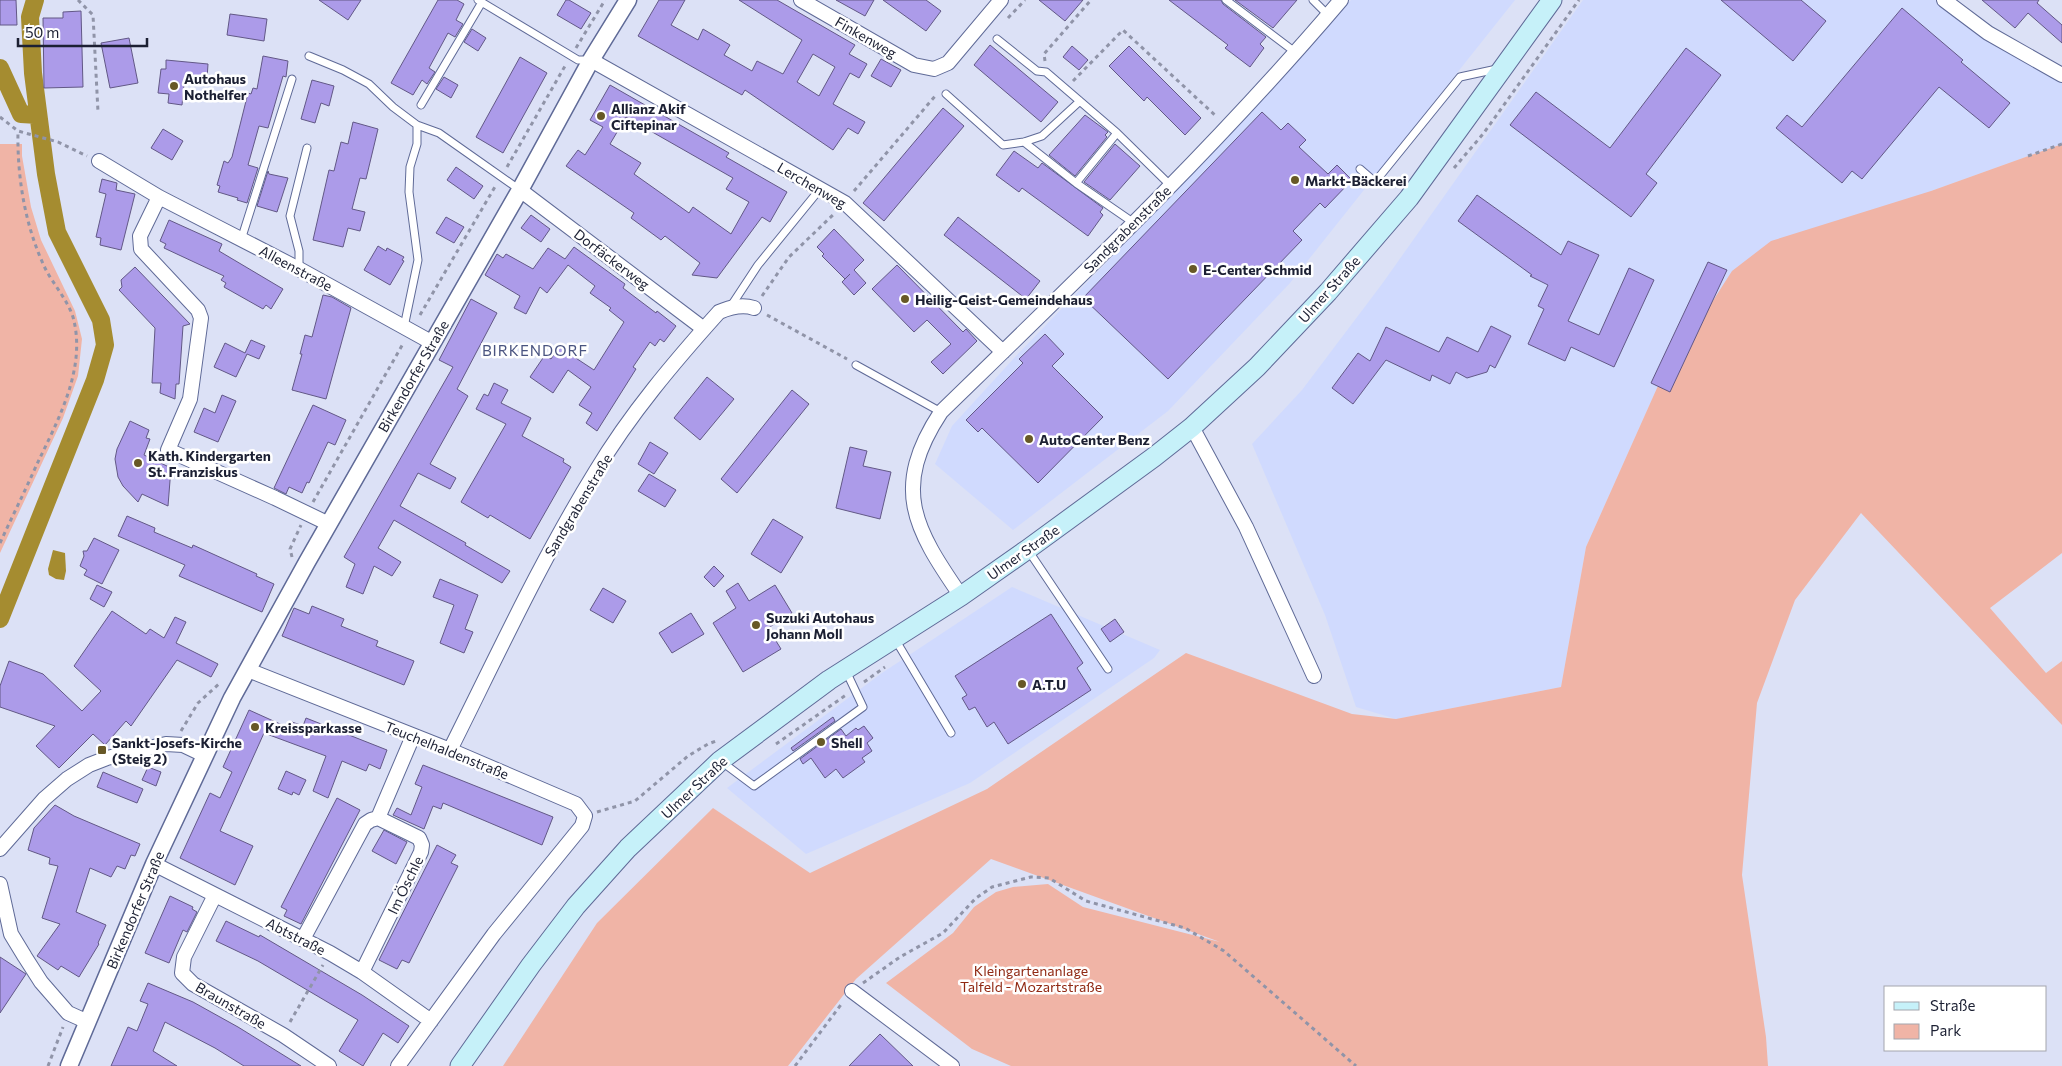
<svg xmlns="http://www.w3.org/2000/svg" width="2062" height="1066" font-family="Commissioner,sans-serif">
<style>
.built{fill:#d0dafe}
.green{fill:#f0b4a6}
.water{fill:#a58c30}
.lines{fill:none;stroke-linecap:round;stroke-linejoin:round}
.canal{stroke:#a58c30;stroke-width:18}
.building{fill:#ac9be9;stroke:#625886;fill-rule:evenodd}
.service-casing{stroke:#5f6a97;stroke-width:9}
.minor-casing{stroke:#5f6a97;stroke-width:16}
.tertiary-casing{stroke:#5f6a97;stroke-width:19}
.secondary-casing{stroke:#5f6a97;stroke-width:21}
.path{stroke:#9094a8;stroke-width:3;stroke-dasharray:4 4;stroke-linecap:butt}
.service{stroke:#fff;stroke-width:7}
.minor{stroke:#fff;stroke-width:14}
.tertiary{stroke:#fff;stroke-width:16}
.secondary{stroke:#c6f1f9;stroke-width:19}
.poi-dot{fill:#675826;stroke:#fff;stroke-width:2}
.labels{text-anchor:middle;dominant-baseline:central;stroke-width:5;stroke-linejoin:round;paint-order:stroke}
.street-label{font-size:14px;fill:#1c2033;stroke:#fff}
.poi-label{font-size:14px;font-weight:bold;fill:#1c2033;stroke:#fff;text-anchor:start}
.park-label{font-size:14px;fill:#902913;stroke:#fff}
.neighbourhood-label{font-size:15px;letter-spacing:1px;fill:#4a5480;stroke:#fff}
</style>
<rect width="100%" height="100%" fill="#dce1f6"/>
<!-- built -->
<path class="built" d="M1351 0H1515L1290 283 1168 411 1013 530 935 464 952 426 1016 356 1225 140Z
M1583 0H1935L1985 37 2062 80V144L1931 191 1657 388 1586 547 1561 687 1396 719 1356 707 1325 615 1252 444 1302 390 1382 284Z
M1012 587 1160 650 1154 658 970 783 806 854 727 788 882 673Z"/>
<!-- green -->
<path class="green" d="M0 144H22V156L31 207 41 240 75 311 82 339 78 376 63 418 0 553Z
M2062 144V553L1990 608 2046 673 2062 661V725L1861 513 1795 600 1757 703 1742 875 1766 1037 1768 1066H1011L972 1049 886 983 953 933 974 907 996 892 1013 887 1048 884 1083 907 1220 942 991 859 856 979 788 1066H503L597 923 713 808 810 873 987 789 1186 653 1352 714 1396 719 1561 687 1586 547 1657 388 1732 271 1771 241 1931 191Z"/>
<!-- water -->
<path class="water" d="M53 550 65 553 66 571 64 580 56 579 49 575 48 569Z"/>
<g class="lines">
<!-- canal -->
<path class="canal" d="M0 68 21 114 38 115
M0 619 95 380 105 345 101 320 57 232 46 174 33 73 30 17 35 0"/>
</g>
<!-- building -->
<path class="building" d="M0 0H16L17 25H0Z
M319 0H361L348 20Z
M438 0H457L464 4 456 20 463 24 455 37 448 33 429 68 435 72 427 84 422 80 413 95 391 83Z
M566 0H569L591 13 581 29 557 15Z
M659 0H685L671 25 698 40 703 29 730 45 724 55 752 71 757 61 783 74 802 40 739 0H777L855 45 849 54 867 64 859 78 850 73 833 104 865 122 858 134 848 128 833 150 745 90 742 95 638 36ZM813 54 835 67 819 96 797 82Z
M836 0H874L865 16Z
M883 0H926L941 11 926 31Z
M1039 0H1083L1065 21Z
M1169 0H1221L1223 4 1266 37 1260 44 1264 48 1250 67 1225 48 1228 45Z
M1235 0H1297L1273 28Z
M1721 0H1801L1826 21 1793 61Z
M1982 0H2039L2037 3 2062 25V43L2028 13 2015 28Z
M1902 8 1963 60 1961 62 2010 103 1989 128 1939 87 1862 179 1852 171 1842 183 1776 128 1787 115 1802 127Z
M81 11 83 87 44 88 43 18H63V12Z
M230 14 267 19 264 41 227 35Z
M472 29 486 38 478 51 464 42Z
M129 38 138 83 110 88 101 43Z
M990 45 1058 102 1041 122 974 65Z
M1072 46 1088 60 1079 70 1063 57Z
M1129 46 1201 118 1185 135 1147 97 1144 101 1109 66Z
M1686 48 1721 75 1646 174 1657 183 1631 217 1510 125 1536 92 1610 148Z
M263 56 288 61 286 77 283 76 268 128 259 126 248 165 258 168 247 203 237 200 238 198 218 192 220 186 217 185 224 161 228 163 232 157 248 93 251 94 253 88 257 89Z
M520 57 547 73 503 153 476 137Z
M881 59 901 70 891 87 871 76Z
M166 60 208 64 207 79 188 78 187 85H184L182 105 168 103 169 94 158 93 161 69H166Z
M444 77 458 85 451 98 436 89Z
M312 80 334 86 329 106 321 103 315 123 301 119Z
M610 85 729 153 726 157 787 192 770 222 762 217 717 278 692 275 700 263 665 236 661 240 631 218 634 213 566 166 578 150 585 155 603 127 590 120ZM626 117 733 178 726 189 749 202 731 234 693 207 689 213 634 174 641 163 610 144Z
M943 108 964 126 884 221 863 203Z
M1262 112 1281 130 1288 123 1306 140 1299 147 1328 174 1337 165 1352 180 1325 208 1320 203 1293 231 1302 240 1168 379 1083 298Z
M1085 115 1108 132 1105 135 1107 137 1075 176 1049 155Z
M353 122 378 129 366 179 360 178 352 209 365 212 360 231 348 228 343 247 313 240 329 170 334 171 341 142 348 144Z
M163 129 183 141 172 160 151 148Z
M1115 144 1140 166 1110 200 1084 182Z
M1014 151 1038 168 1042 163 1103 208 1100 212 1103 215 1088 236 1022 188 1019 192 996 175Z
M456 167 483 186 474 199 447 180Z
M268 171 269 174 288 178 277 212 257 206Z
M102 179 117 183 116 190 135 194 121 250 100 245 101 238 96 237 106 194 99 192Z
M1477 195 1561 255 1568 241 1599 255 1568 321 1599 335 1629 268 1654 280 1614 367 1571 347 1565 361 1528 344 1544 309 1538 306 1548 285 1530 276 1532 275 1458 221Z
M531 215 550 229 541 242 521 228Z
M446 217 464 227 454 243 436 233Z
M958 217 1040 281 1026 299 944 235Z
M169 220 222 244 219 251 283 289 271 309 266 305 263 309 224 287 226 283 221 280 224 276 164 248 166 244 160 241Z
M834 229 864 260 854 270 866 283 854 295 842 282 850 274 845 279 822 256 824 254 817 247Z
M378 246 386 251 387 248 404 257 402 260 404 261 390 285 364 270Z
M574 247 625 284 623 288 656 313 657 311 676 326 664 342 660 339 655 346 650 342 633 367 636 369 597 431 586 423 592 413 579 405 591 387 568 370 553 393 530 377 545 355 551 359 559 347 594 370 624 322 609 310 611 308 590 293 595 286 568 265 547 293 540 287 526 314 514 308 520 296 485 275 497 254 503 258 506 254 533 269 548 248 565 259Z
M1708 262 1727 270 1670 392 1651 383Z
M897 265 963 332 966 329 977 341 943 374 931 362 951 344 927 320 914 332 872 289Z
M135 267 190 324 183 326 179 384H176L175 399 160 393 161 383H152L155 328 119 290 122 287 121 280Z
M323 295 332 297 351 308 326 399 292 390 302 354H300L305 335 312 337Z
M471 299 497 313 457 389 468 396 430 464 456 478 450 489 418 473 400 506 466 543 465 545 510 571 502 583 394 520 378 548 401 562 392 576 374 566 363 594 346 587 355 564 344 557 453 367 439 360Z
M1491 326 1511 336 1495 368 1490 365 1487 372 1467 378 1456 372 1450 384 1432 375 1430 381 1386 360 1353 404 1332 388 1358 353 1370 361 1386 327 1439 352 1447 337 1478 352Z
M1045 334 1064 354 1052 366 1103 417 1038 483 982 428 978 432 966 420 1023 363 1019 359Z
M251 340 265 346 259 359 247 354 236 377 214 367 225 343 245 353Z
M707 377 734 399 700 440 674 418Z
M494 383 508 390 501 403 531 418 522 436 564 459 563 462 571 467 530 539 490 515 488 518 461 502 506 424 476 409 484 394 488 396Z
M792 390 809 404 737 493 721 479Z
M222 395 236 401 218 442 194 432 204 408 215 413Z
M313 405 346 420 335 445 328 442 309 483 307 482 302 493 289 487 286 494 274 488Z
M130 421 149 430 146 438 150 439 144 455 171 468 168 506 142 494 138 502 123 486 118 477 115 459 117 449Z
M650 442 668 453 654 474 638 464Z
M850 447 867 451 863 466 891 472 880 519 836 508Z
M649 474 676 490 665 507 638 491Z
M127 516 155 528 154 532 192 548 193 545 257 574 256 576 274 584 262 612 179 576 185 565 118 536Z
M773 519 803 537 781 573 751 554Z
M94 538 119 550 102 584 84 575 87 570 80 566 84 556 83 551H87Z
M714 566 724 576 714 587 704 577Z
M440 579 478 595 465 629 473 632 464 653 440 643 454 605 433 597Z
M738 583 749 601 775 585 792 613 768 628 781 649 743 672 713 623 736 608 726 591Z
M97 585 112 592 104 607 90 599Z
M603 588 626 601 613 623 590 610Z
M312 606 344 619 341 626 378 641 376 646 414 661 404 685 282 636 294 608 309 614Z
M112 611 146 634 150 629 164 638 175 617 186 622 176 643 218 664 211 677 177 660 131 726 126 721 105 745 93 734 59 768 36 746 55 726 0 707V686L9 661 43 674 82 711 101 691 74 666Z
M691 613 704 634 672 653 659 633Z
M1051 614 1083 663 1077 668 1091 690 1008 744 994 722 987 727 975 707 969 710 962 698 967 695 955 676Z
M1115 619 1124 632 1110 642 1101 629Z
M249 710 289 728 292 722 303 726 306 718 387 750 380 769 369 764 366 771 342 761 328 798 313 791 326 756 264 733 220 831 253 846 235 885 180 858 210 793 220 798 232 772 223 767Z
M833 717 835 721 793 751 791 748Z
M864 726 873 738 867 743 872 751 862 758 865 762 843 778 836 769 825 778 811 758 803 764 800 759 841 729 846 736 856 728 858 730Z
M423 765 553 817 542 845 443 803 441 809 433 806 424 829 393 815 397 808 411 815 422 787 415 784Z
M148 767 161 772 156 786 142 780Z
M286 771 306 780 299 795 293 792 292 795 278 789Z
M103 772 143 789 137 803 97 787Z
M337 798 360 810 301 924 284 916 287 910 281 907Z
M55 805 74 816 140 844 135 856 131 855 125 869 117 866 111 877 90 868 76 912 106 925 98 943 99 944 79 977 61 966 58 970 37 956 60 924 42 918 58 866 49 864 50 858 28 850 34 828Z
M384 830 407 842 396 864 372 851Z
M437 845 456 855 451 863 458 866 409 963 402 960 397 969 379 960Z
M170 896 193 907 192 909 197 912 187 932 183 930 169 963 145 953Z
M226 921 259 937 260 935 362 995 409 1026 398 1043 383 1033 363 1066 339 1051 358 1020 258 961 216 941Z
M0 957 26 974 0 1013Z
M148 983 193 1002 238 1027 301 1066H244L215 1048 165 1022 153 1051 177 1066H111L128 1027 137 1031 148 1004 140 1001Z
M880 1034 913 1066H849Z"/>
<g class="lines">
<defs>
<path id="service" d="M478 0 578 60H591
M1226 0 1295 52
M1313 0 1328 15
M997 39 1037 71 1046 72 1117 133 1171 186
M309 56 343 70 369 84 393 107 417 125 439 133 520 190
M946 94 1003 145 1024 142 1042 136 1080 101
M421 105 482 2
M1024 142 1076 183 1134 223
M1360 169 1375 182 1460 77 1497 69
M1076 183 1117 133
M241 240 292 79
M299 269V251L290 216 307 148
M731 306 758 265 820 189
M404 327 418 260 409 192 410 167 417 144V125
M856 365 941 412
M1028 550 1108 669
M895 639 951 733
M722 762 754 786 863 707 846 671"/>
<path id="minor" d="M801 0 914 65 934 69 948 63 1001 0
M1944 0 1988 33 2062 75
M591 60 845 203 1003 352
M99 161 159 197 299 269 431 342
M520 190 704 329
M159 197 140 236 141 249 198 310 201 318 190 399 168 450 275 498 329 524
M1192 427 1246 527 1314 676
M961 596C914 528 891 488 941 412 1078 279 1217 146 1341 0
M248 670 450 750 576 804 585 816 582 826 494 934 398 1066
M450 750C497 656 541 560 596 471 630 414 675 361 719 312 731 307 742 304 754 308
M378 818 413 736
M0 849 44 799 67 779 89 765 107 758 166 744 183 745 204 755
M154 864 330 953 362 972 431 1021
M0 884 11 934 25 957 41 982 68 1013 88 1022
M215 895 184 957 182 973 193 984 283 1035 329 1066
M303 939 365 824 371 820 378 818 419 838 422 845 421 852 362 972
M852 991 952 1066"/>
<path id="tertiary" d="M69 1066 154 864 232 698 307 562 520 190 591 60 628 0"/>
<path id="secondary" d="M460 1066 531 965 576 906 628 848 720 761 829 680 961 596 1028 549 1154 457 1192 427 1257 367 1328 292 1409 198 1552 0"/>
</defs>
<!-- service casing -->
<use href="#service" class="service-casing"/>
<!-- minor casing -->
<use href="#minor" class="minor-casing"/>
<!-- tertiary casing -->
<use href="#tertiary" class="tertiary-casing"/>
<!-- secondary casing -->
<use href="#secondary" class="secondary-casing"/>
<!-- path -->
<path class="path" d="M78 0 93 15 98 112
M1008 18 1025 0
M576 48 605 0
M1045 61 1044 54 1091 0
M1073 81 1123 30 1217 117
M0 117 18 131 58 142 87 156
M2028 156 2062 144
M507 167 565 66
M1454 168 1483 134 1579 0
M854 191 936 95
M762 296 789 257 835 213
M420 315 496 185
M767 315 847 359
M313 502 404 342
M0 543C12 517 25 491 37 464 58 420 87 368 73 317 67 299 53 284 45 268 25 226 17 177 18 131
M292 557 290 549 301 525
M864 682 885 667
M181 731 198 703 221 682
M776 744 846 695
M597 812 635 801 688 756 708 744 716 741
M863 983 900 957 943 933 976 898 992 887 1031 877 1049 878 1086 901 1185 928 1224 951 1356 1066
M290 1022 323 965
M48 1066 63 1027
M795 1066 843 1002"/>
<!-- service -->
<use href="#service" class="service"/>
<!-- minor -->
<use href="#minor" class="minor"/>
<!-- tertiary -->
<use href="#tertiary" class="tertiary"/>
<!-- secondary -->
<use href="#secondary" class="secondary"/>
</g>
<!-- markers -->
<g class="poi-dot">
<circle cx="174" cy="86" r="5"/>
<circle cx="601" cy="116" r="5"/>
<circle cx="1295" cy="180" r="5"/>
<circle cx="1193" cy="269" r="5"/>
<circle cx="905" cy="299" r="5"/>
<circle cx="1029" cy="439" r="5"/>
<circle cx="138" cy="463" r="5"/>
<circle cx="756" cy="625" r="5"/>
<circle cx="1022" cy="684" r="5"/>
<circle cx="255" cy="727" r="5"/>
<circle cx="821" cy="742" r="5"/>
<rect x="97" y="745" width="10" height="10" rx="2.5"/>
</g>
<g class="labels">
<!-- street labels -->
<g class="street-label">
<text transform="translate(866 37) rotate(30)">Finkenweg</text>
<text transform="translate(812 185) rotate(30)">Lerchenweg</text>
<text transform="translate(1127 229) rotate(-45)">Sandgrabenstraße</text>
<text transform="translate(612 259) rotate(37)">Dorfäckerweg</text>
<text transform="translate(296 268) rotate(28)">Alleenstraße</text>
<text transform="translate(1329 289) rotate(-48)">Ulmer Straße</text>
<text transform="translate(413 376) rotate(-60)">Birkendorfer Straße</text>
<text transform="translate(578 505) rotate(-59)">Sandgrabenstraße</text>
<text transform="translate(1023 552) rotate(-35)">Ulmer Straße</text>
<text transform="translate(447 750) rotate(22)">Teuchelhaldenstraße</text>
<text transform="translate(694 787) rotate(-43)">Ulmer Straße</text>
<text transform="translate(405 885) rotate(-64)">Im Öschle</text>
<text transform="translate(135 910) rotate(-67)">Birkendorfer Straße</text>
<text transform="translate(296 936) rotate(27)">Abtstraße</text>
<text transform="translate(231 1005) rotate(30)">Braunstraße</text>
</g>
<!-- poi labels -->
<g class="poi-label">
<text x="184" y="78">Autohaus<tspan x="184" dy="16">Nothelfer</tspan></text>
<text x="611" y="108">Allianz Akif<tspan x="611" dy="16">Ciftepinar</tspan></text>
<text x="1305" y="180">Markt-Bäckerei</text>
<text x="1203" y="269">E-Center Schmid</text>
<text x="915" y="299">Heilig-Geist-Gemeindehaus</text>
<text x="1039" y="439">AutoCenter Benz</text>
<text x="148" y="455">Kath. Kindergarten<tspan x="148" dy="16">St. Franziskus</tspan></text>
<text x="766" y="617">Suzuki Autohaus<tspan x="766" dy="16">Johann Moll</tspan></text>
<text x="1032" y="684">A.T.U</text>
<text x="265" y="727">Kreissparkasse</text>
<text x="112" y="742">Sankt-Josefs-Kirche<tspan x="112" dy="16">(Steig 2)</tspan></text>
<text x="831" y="742">Shell</text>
</g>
<!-- park labels -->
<g class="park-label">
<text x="1031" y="970">Kleingartenanlage<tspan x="1031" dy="16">Talfeld - Mozartstraße</tspan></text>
</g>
<!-- neighbourhood labels -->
<g class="neighbourhood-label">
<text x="535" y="350">BIRKENDORF</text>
</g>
</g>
<!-- legend -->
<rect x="1884" y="986" width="162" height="65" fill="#ffffff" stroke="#a4a6ad"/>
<rect x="1894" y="1002" width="25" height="8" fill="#c6f1f9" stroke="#a4a6ad"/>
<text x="1930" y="1011" font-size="15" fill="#1c2033">Straße</text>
<rect x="1894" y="1024" width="25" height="15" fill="#f0b4a6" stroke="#a4a6ad"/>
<text x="1930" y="1036" font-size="15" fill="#1c2033">Park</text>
<!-- scale -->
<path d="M18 38v8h129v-8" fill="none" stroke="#1c2033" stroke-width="2.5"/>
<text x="25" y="38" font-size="15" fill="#1c2033" stroke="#ffffff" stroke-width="4" paint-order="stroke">50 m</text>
</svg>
